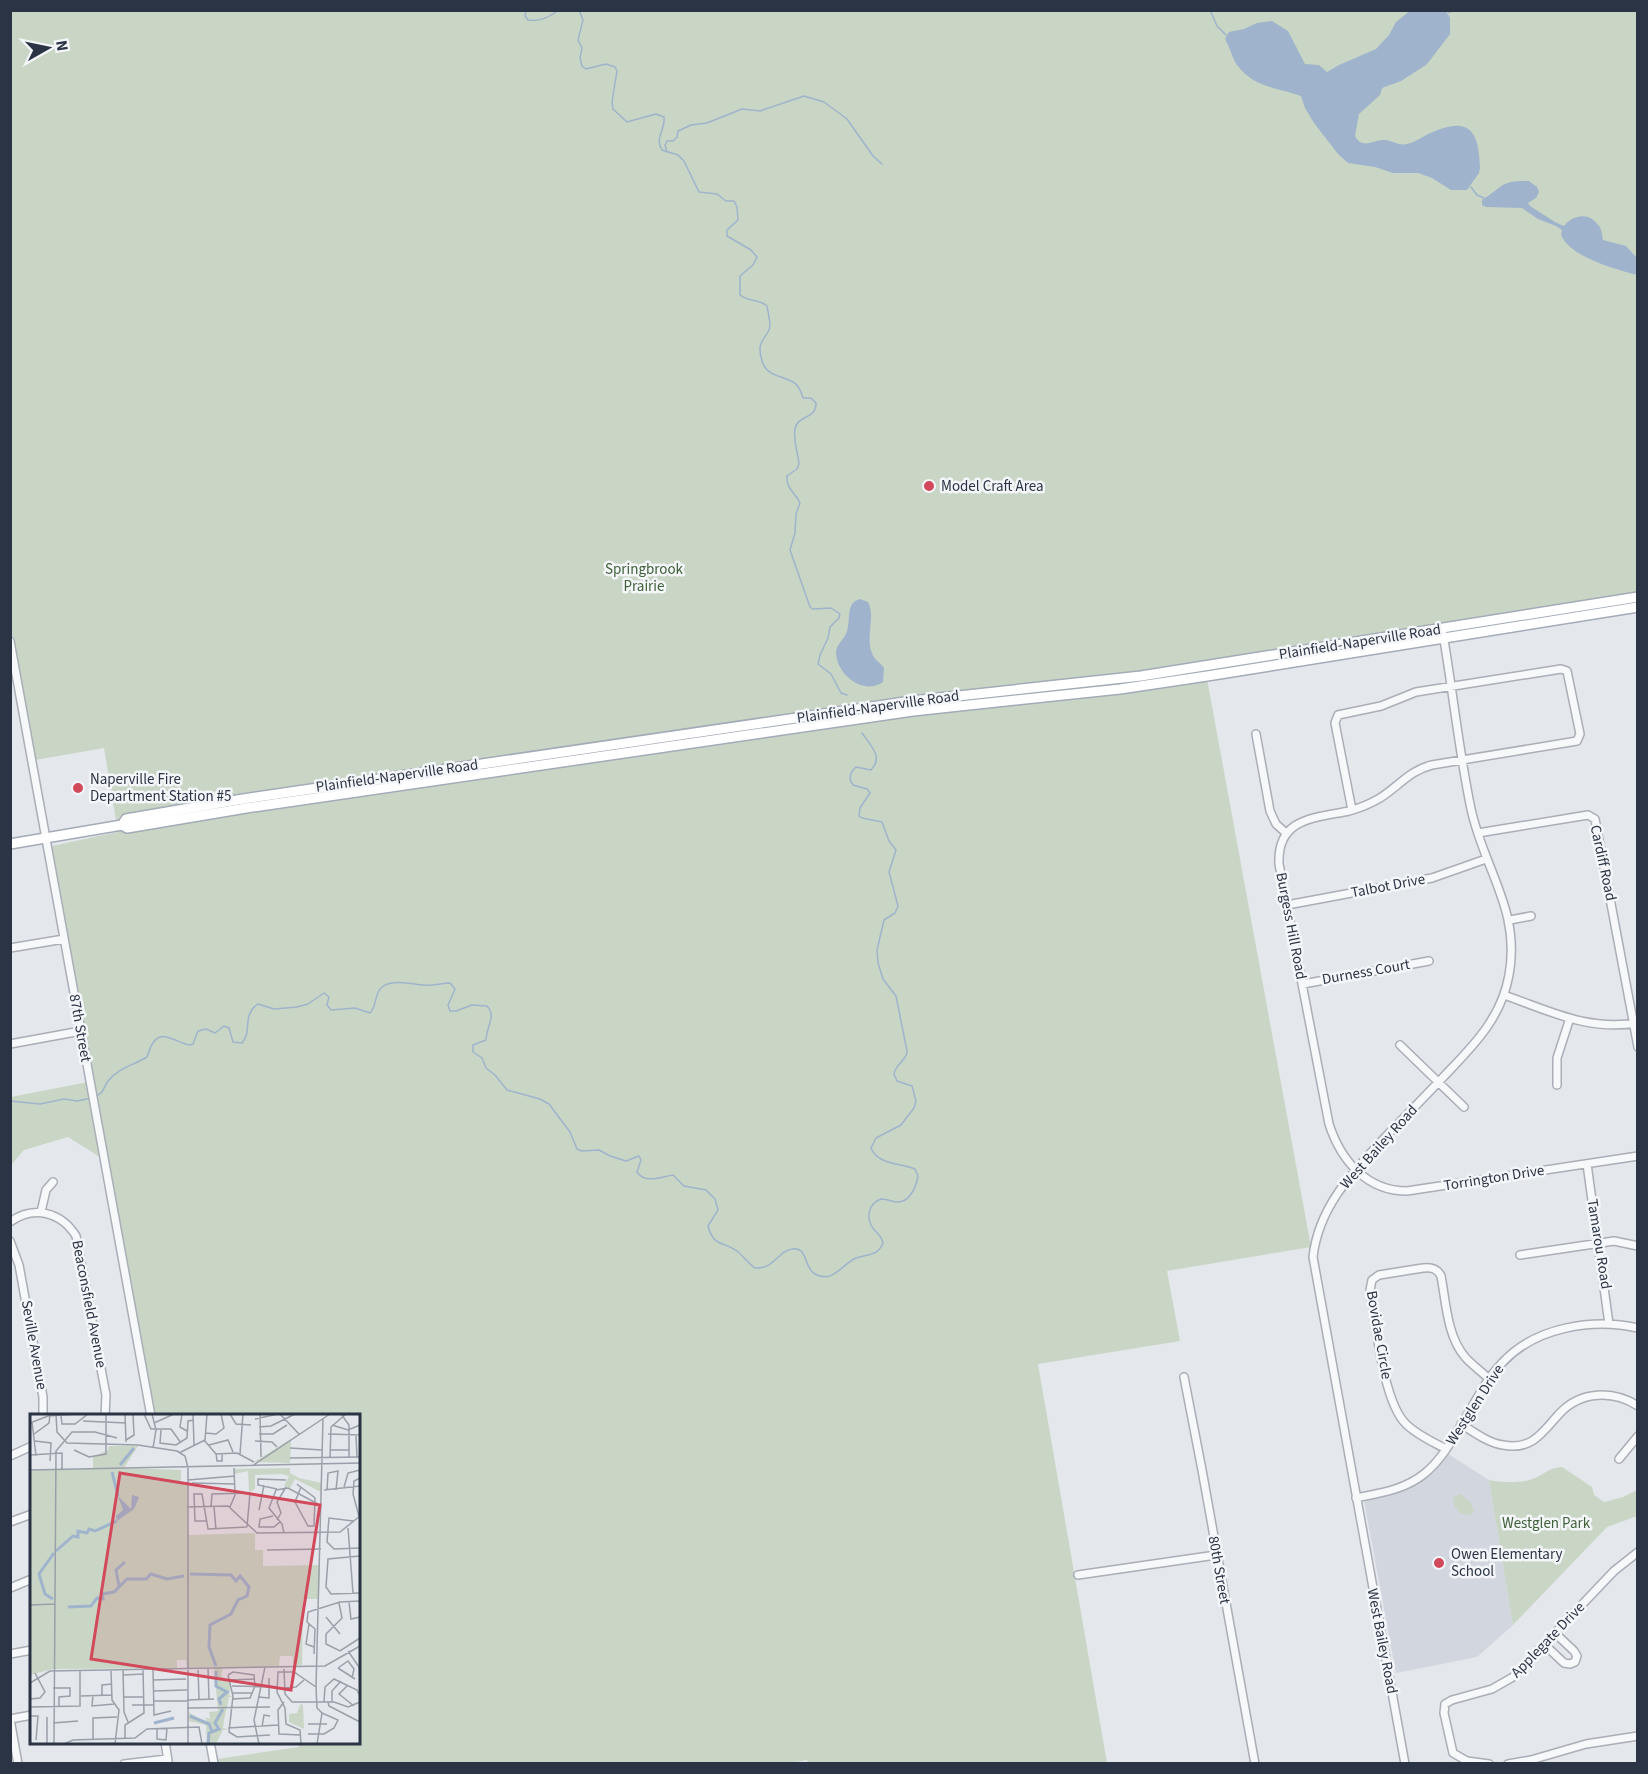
<svg xmlns="http://www.w3.org/2000/svg" width="1648" height="1774" font-family="'Source Sans 3',sans-serif">
<style>
.built{fill:#d2d6de}
.green{fill:#c9d6c5}
.water{fill:#9fb4cc}
.lines{fill:none;stroke-linecap:round;stroke-linejoin:round}
.stream{stroke:#9fb4cc;stroke-width:1.5}
.minor-casing{stroke:#a9aeb7;stroke-width:10}
.major-casing{stroke:#a3abb8;stroke-width:12}
.minor{stroke:#f7f8fa;stroke-width:7}
.major{stroke:#fff;stroke-width:9}
.poi-dot{fill:#d1495b;stroke:#f4f6f9;stroke-width:2}
.labels{text-anchor:middle;dominant-baseline:central;stroke-width:5;stroke-linejoin:round;paint-order:stroke}
.poi-label{font-size:15px;fill:#2b3445;stroke:#f4f6f9;text-anchor:start}
.park-label{font-size:15px;fill:#3f6138;stroke:#f4f6f9}
.street-label{font-size:15px;fill:#2b3445;stroke:#f4f6f9}
.inset-river{fill:none;stroke:#9fb4cc;stroke-width:3}
.inset-road{fill:none;stroke:#9a9fa9;stroke-width:1.5}
.view{fill:#d1495b;fill-opacity:0.15;stroke:#d1495b;stroke-width:3}
.inset-edge{fill:none;stroke:#2b3445;stroke-width:3}
</style>
<rect width="100%" height="100%" fill="#e4e7ec"/>
<!-- built -->
<path class="built" d="M1448 1454 1489 1480 1513 1625 1477 1657 1396 1673 1364 1501 1395 1494 1417 1485 1434 1472Z"/>
<!-- green -->
<path class="green" d="M11 11H1637V594L1432 633V636L1206 673 1311 1247 1167 1271 1180 1341 1038 1364 1107 1763 808 1764 807 1760 785 1764 217 1763V1759L299 1747 298 1743 358 1742V1416L154 1415 52 846 118 832 104 748 35 760 11 629Z
M88 1082 100 1157 68 1137 24 1150 11 1165V1097Z
M1562 1467 1592 1487 1594 1495 1604 1502 1623 1497 1637 1490V1516L1607 1527 1513 1625 1489 1480C1505 1483 1525 1484 1539 1476 1548 1471 1551 1468 1562 1467Z
M1460 1494 1471 1503 1474 1511 1470 1515 1461 1514 1455 1507 1453 1497Z"/>
<!-- water -->
<path class="water" d="M1411 10 1446 11 1450 18V34L1431 59 1426 65 1401 81 1382 88 1380 95 1359 114 1355 136C1363 150 1372 140 1384 140 1392 140 1398 146 1407 144 1415 142 1421 138 1428 134 1467 116 1479 127 1480 168L1479 173 1467 190H1451L1432 178 1418 173H1393L1375 167 1348 163 1338 154 1314 123 1305 108 1301 96C1277 88 1253 87 1237 65 1232 58 1230 47 1225 39L1229 32 1244 29 1257 23 1272 21 1288 31 1305 64 1319 65 1327 72 1339 65 1376 49 1389 35 1396 22Z
M1529 181 1537 187 1539 192 1536 198 1528 203 1530 206 1555 222 1564 226C1573 214 1590 212 1599 226 1602 230 1602 235 1603 240L1626 246 1637 258V275C1615 269 1570 257 1561 235L1562 230 1556 226 1538 219 1522 208 1486 207 1482 205V200C1503 187 1500 180 1529 181Z
M860 599 868 602C876 617 865 637 872 653 874 660 880 662 884 668L883 682C863 696 836 674 836 652 837 643 845 639 847 631 851 619 845 603 860 599Z"/>
<g class="lines">
<!-- stream -->
<path class="stream" d="M526 10 525 16 528 20C540 22 549 17 559 10
M579 10 583 20 578 40 582 48 580 58 582 66 586 69 606 64 615 67 617 71 612 102 613 109 627 122 656 114 664 117C666 129 654 138 662 150L678 155 684 161 699 192 717 194 726 201H734L737 207 738 220 727 230V236L751 250 757 257 753 265 740 276V295C749 302 760 299 767 306 768 312 770 320 770 326 768 339 755 339 762 361 767 377 781 375 793 382 799 385 801 392 803 398H811L816 403C817 419 797 415 795 429 793 439 798 454 799 464L797 469 787 476C786 489 795 492 800 503L796 514 795 533 790 550 810 607 813 609 831 608 840 614 839 618 830 627 828 638 820 655 818 664 831 674 841 693 847 695
M1210 10 1217 26 1226 35
M1449 13 1451 10
M667 152 665 145 667 141H673L677 137 678 131 691 125 707 123 742 109 760 111 804 96 824 102 847 119 873 156 882 164
M1471 187 1477 195 1484 198
M96 1096C104 1093 103 1088 108 1081 118 1068 134 1065 147 1057 149 1052 150 1047 153 1043 162 1028 178 1044 190 1045L193 1044 198 1031 206 1029 215 1033 224 1026 229 1028 233 1042 242 1043C253 1030 241 1016 258 1004L274 1009 297 1007 308 1004 324 993 329 997 327 1005 331 1010 355 1008 370 1013C377 1006 374 994 382 987 394 978 412 985 425 985 433 986 441 983 450 983L455 989 448 1005 450 1011H456L472 1005 487 1006C497 1016 486 1027 486 1040L473 1045V1052L482 1058 486 1068 495 1075 507 1090 540 1099 549 1104 570 1132 577 1149 582 1151 599 1150 610 1156 626 1161 639 1156 641 1160 637 1172C645 1184 660 1177 673 1175L684 1186 706 1190 715 1199 718 1210 708 1226C714 1248 724 1241 737 1251 743 1256 748 1263 755 1268 775 1269 777 1251 792 1249 808 1246 804 1269 815 1274 833 1284 842 1264 856 1258 868 1254 878 1256 883 1243 881 1234 875 1233 871 1225 866 1215 870 1203 881 1199 886 1199 891 1201 896 1202 910 1203 916 1187 918 1176L915 1169C900 1163 878 1165 871 1148L876 1138 901 1125 914 1108 916 1101 912 1086 897 1081 894 1074C895 1064 907 1061 907 1051L896 996 883 979 878 963 877 950 884 920 895 913 898 906 889 872 896 850 889 841 882 822 862 818 859 816 860 808 870 793 867 789 853 785C848 779 850 772 856 767L871 770C884 757 870 745 862 733
M10 1101 40 1104 64 1099 77 1101 91 1098"/>
<defs>
<path id="minor" d="M10 641 151 1416
M1256 734 1270 811 1276 824 1286 833
M1352 810 1335 723 1338 715 1381 706 1416 692 1561 669 1567 671 1580 734 1577 741 1432 765C1410 770 1398 787 1380 798 1370 804 1360 808 1349 811 1314 818 1277 818 1279 864L1329 1124C1341 1161 1367 1191 1407 1191L1638 1156
M1478 833 1588 815 1595 819 1638 1047
M1287 905 1432 878 1486 859
M1510 920 1531 916
M10 948 64 939
M1303 984 1429 961
M1504 995C1550 1011 1587 1031 1637 1023
M10 1044 81 1031
M1400 1045 1464 1107
M1557 1085V1058L1570 1018
M1587 1164 1609 1324
M41 1212 46 1190 53 1182
M10 1222C34 1205 61 1212 76 1236L106 1395 105 1416
M10 1241 19 1265 43 1397V1416
M1520 1255 1614 1241 1638 1246
M1184 1377 1202 1470 1255 1764
M1461 1424C1474 1432 1488 1443 1503 1445 1533 1451 1543 1431 1560 1413 1581 1391 1613 1390 1638 1406
M1446 1449C1433 1442 1417 1435 1406 1424 1383 1402 1376 1324 1370 1290L1372 1280 1379 1275 1423 1268C1431 1267 1437 1268 1441 1276 1446 1302 1447 1336 1465 1357 1472 1365 1481 1371 1489 1379
M10 1456 32 1446
M1619 1459 1638 1436
M1356 1498C1380 1493 1404 1490 1424 1474 1444 1458 1456 1433 1469 1412 1479 1395 1488 1377 1502 1363 1535 1327 1592 1318 1638 1328
M10 1522 32 1514
M1078 1575 1216 1555
M10 1588 32 1579
M1545 1645 1564 1663 1570 1664 1575 1662 1577 1656 1574 1651 1556 1634
M10 1654 32 1650
M10 1719 18 1764
M10 1719 32 1715
M165 1742 168 1761
M210 1742 214 1764
M124 1764 167 1759
M1405 1764 1313 1257C1319 1204 1356 1169 1390 1132 1410 1112 1430 1091 1450 1070 1477 1042 1502 1015 1509 975 1521 911 1484 869 1471 809 1459 752 1453 692 1443 634
M1489 1764 1467 1761 1453 1753 1444 1713 1445 1704 1452 1700 1492 1689 1513 1677 1614 1571 1638 1552
M1508 1764 1531 1760 1586 1744 1638 1736"/>
<path id="major" d="M122 825 126 819 243 799 912 701 1141 676 1638 597
M10 844 122 825 127 828 246 808 913 711 1120 689 1207 676 1638 607"/>
</defs>
<!-- minor casing -->
<use href="#minor" class="minor-casing"/>
<!-- major casing -->
<use href="#major" class="major-casing"/>
<!-- minor -->
<use href="#minor" class="minor"/>
<!-- major -->
<use href="#major" class="major"/>
</g>
<!-- markers -->
<g class="poi-dot">
<circle cx="929" cy="486" r="6"/>
<circle cx="78" cy="788" r="6"/>
<circle cx="1439" cy="1563" r="6"/>
</g>
<g class="labels">
<!-- poi labels -->
<g class="poi-label">
<text x="941" y="486">Model Craft Area</text>
<text x="90" y="779">Naperville Fire<tspan x="90" dy="17">Department Station #5</tspan></text>
<text x="1451" y="1554">Owen Elementary<tspan x="1451" dy="17">School</tspan></text>
</g>
<!-- park labels -->
<g class="park-label">
<text x="644" y="569">Springbrook<tspan x="644" dy="17">Prairie</tspan></text>
<text x="1546" y="1523">Westglen Park</text>
</g>
<!-- street labels -->
<g class="street-label">
<text transform="translate(1360 642) rotate(-9)">Plainfield-Naperville Road</text>
<text transform="translate(878 707) rotate(-8)">Plainfield-Naperville Road</text>
<text transform="translate(397 776) rotate(-8)">Plainfield-Naperville Road</text>
<text transform="translate(1603 863) rotate(78)">Cardiff Road</text>
<text transform="translate(1388 886) rotate(-11)">Talbot Drive</text>
<text transform="translate(1291 926) rotate(79)">Burgess Hill Road</text>
<text transform="translate(1366 972) rotate(-10)">Durness Court</text>
<text transform="translate(80 1028) rotate(80)">87th Street</text>
<text transform="translate(1379 1147) rotate(-48)">West Bailey Road</text>
<text transform="translate(1494 1178) rotate(-9)">Torrington Drive</text>
<text transform="translate(1599 1244) rotate(81)">Tamarou Road</text>
<text transform="translate(89 1304) rotate(79)">Beaconsfield Avenue</text>
<text transform="translate(1379 1335) rotate(80)">Bovidae Circle</text>
<text transform="translate(34 1345) rotate(80)">Seville Avenue</text>
<text transform="translate(1475 1405) rotate(-57)">Westglen Drive</text>
<text transform="translate(1219 1570) rotate(80)">80th Street</text>
<text transform="translate(1548 1640) rotate(-46)">Applegate Drive</text>
<text transform="translate(1382 1641) rotate(79)">West Bailey Road</text>
</g>
</g>
<!-- overview -->
<g transform="translate(30 1414)">
<rect width="330" height="330" fill="#e4e7ec"/>
<path d="M261 25 260 49 224 48ZM79 32H108L94 54 151 56V69H157L158 121 225 119V136H233V152L290 151 289 185H273L272 251 263 252V242H250L249 252 193 254 191 262 201 269 199 281 203 283H199L194 306 193 314 198 315 193 316 186 330H177L176 311 158 307V298L174 308 177 306 174 303 180 305 179 298 188 297 184 253 157 254 156 246H147V254L23 255 0 261V56L63 55V43L78 36ZM260 54V59L269 64 292 69 291 78 265 65 260 74 254 72 259 62 252 60 225 61V75L219 78 218 57 205 60V55ZM271 289 273 292 274 315 259 308V300L267 299Z" fill="#c9d6c5"/>
<path d="M102 81 109 83 104 95 87 107 86 102 93 96 88 82 101 95Z" fill="#9fb4cc"/>
<path class="inset-river" d="M90 51 104 34M82 58 88 82M26 137 43 122 48 123V117L57 119 59 115 65 117 87 107M160 160 201 161 206 167 210 162 219 173 217 182 208 186 201 200 180 211 179 233 186 252M89 172 86 156 95 148M23 185 15 180 9 160 24 139M38 193 61 192 67 184 73 185 72 180 84 178 97 165H116L121 160 137 165 154 162M186 257V272L197 278 189 285 191 291M160 302 179 310 182 317M124 309 144 304M178 330 179 319 189 315 185 309 193 295"/>
<path class="inset-road" d="M26 0 27 18 37 29 108 31 147 37 155 42 158 54M95 0 96 28M114 0 121 15H141L151 29M122 0 126 16 123 34M152 0 150 13 157 17M163 0 164 31M200 0 206 10 221 11M230 0 231 43M250 0 269 20M311 0 319 11V43M31 2 32 10H45L58 0M225 5 248 0M53 7 96 9M2 8 6 42M0 9 18 2 47 0M124 9 144 0M302 11 318 16 330 11M229 13 241 12 265 0M131 16 130 29 146 31 157 24 158 7 164 6M176 19 186 20 194 14 191 0M4 20 19 9 20 1M229 20H243L257 11M298 20 330 21M326 22 327 43M96 26 104 21 103 0M174 26 186 40 207 39 224 48M5 27 21 29 20 47M225 27 242 28 247 33M179 31 198 26 203 38M260 34 292 36M44 36 59 43 76 40V0M300 36H319M149 39 175 26 177 0M186 39 187 47H192V40M210 40 213 0M0 41 32 39V56M260 44 330 43M300 44 301 13 316 0M222 52 300 0M0 56 330 49M330 64 324 67 323 80 330 106M158 66 205 62M162 69 205 70M267 70 268 71 284 83 285 84 284 112H278L265 88 271 73M314 73 318 59 330 56M247 75 228 71V65L256 66M294 76 330 72M297 76 298 59 308 57 306 76M157 93 198 92 227 119 310 118 330 102M181 93 182 80 220 79 217 113M184 93 186 116M200 93 205 81 204 54M229 96 234 71M243 102 230 105 229 113H244L250 108M247 106 251 99 247 88 256 73M176 107H165L164 80H172L178 115 217 113M323 107 299 104 297 128 304 135 330 134M318 114 323 179M254 119 252 110 239 94 246 76 258 74 288 90M237 136 291 135M330 142 298 145 296 173 301 180 330 179M319 188 321 205 330 203M309 189 312 204 296 220V230L310 237 330 224M0 191 25 190M296 203 310 220M279 210 276 230 284 233M318 237 329 253 330 267M284 240 285 215 277 208 278 198 310 188 330 187M168 254 169 285M178 254 179 285M308 254 318 247 324 255 322 264M308 254 325 265M123 255 124 301 141 297M254 255 255 280 262 288H304L318 293 330 288M81 256 82 286 89 296 85 330M93 256 94 298 98 308M93 261 113 260M198 261 203 282 199 318 207 323 240 321M198 261 203 258 224 261 225 272 220 284 203 285M123 266 156 265M199 266 224 265M0 269 20 257 295 252 330 232M318 271 309 280 324 292M202 272 247 273M23 274H40V282L29 283V293M255 274 266 273 274 266M123 277 157 276M203 279H222M63 281 62 292 84 290M72 281V271L82 270M51 282 82 281M94 283H114M228 283 239 284V264M0 285 10 284 15 278 5 259M157 286 184 285M123 287H157M254 288 248 296 249 320 270 321M294 288 295 273 304 265 327 276 330 282M298 288 299 292 330 308M302 288V277L311 267M102 291H124M0 293 50 292V256M157 294 240 293M0 302H8L6 326M17 303V330M23 309 48 307M278 310H297M232 313 234 301 240 302M198 314 248 311M127 315V325L136 326 137 314M278 320H294L304 314 308 306 292 299M95 324V311L114 299 113 255M63 325V304L87 303M24 330 26 37 42 18H65L87 24M34 330 43 326 105 324 117 315 169 313 172 330M158 330V54M229 330 224 306 235 253M271 330 270 316 256 310 255 294 247 278 248 258H264L286 273M287 330 292 299 287 294 286 273 293 5"/>
<path class="view" d="M90 59 290 91 261 276 61 245Z"/>
<rect width="330" height="330" class="inset-edge"/>
</g>
<!-- border -->
<rect width="1648" height="1774" fill="none" stroke="#2b3445" stroke-width="24"/>
<!-- north arrow -->
<g transform="translate(48 48) rotate(81)" stroke="#f4f6f9" stroke-width="4.5" paint-order="stroke">
<path d="M0-4.5L10 22L0 15L-10 22Z" fill="#2b3445"/>
<text y="-9" font-size="16" font-weight="bold" text-anchor="middle" fill="#2b3445">N</text>
</g>
</svg>
